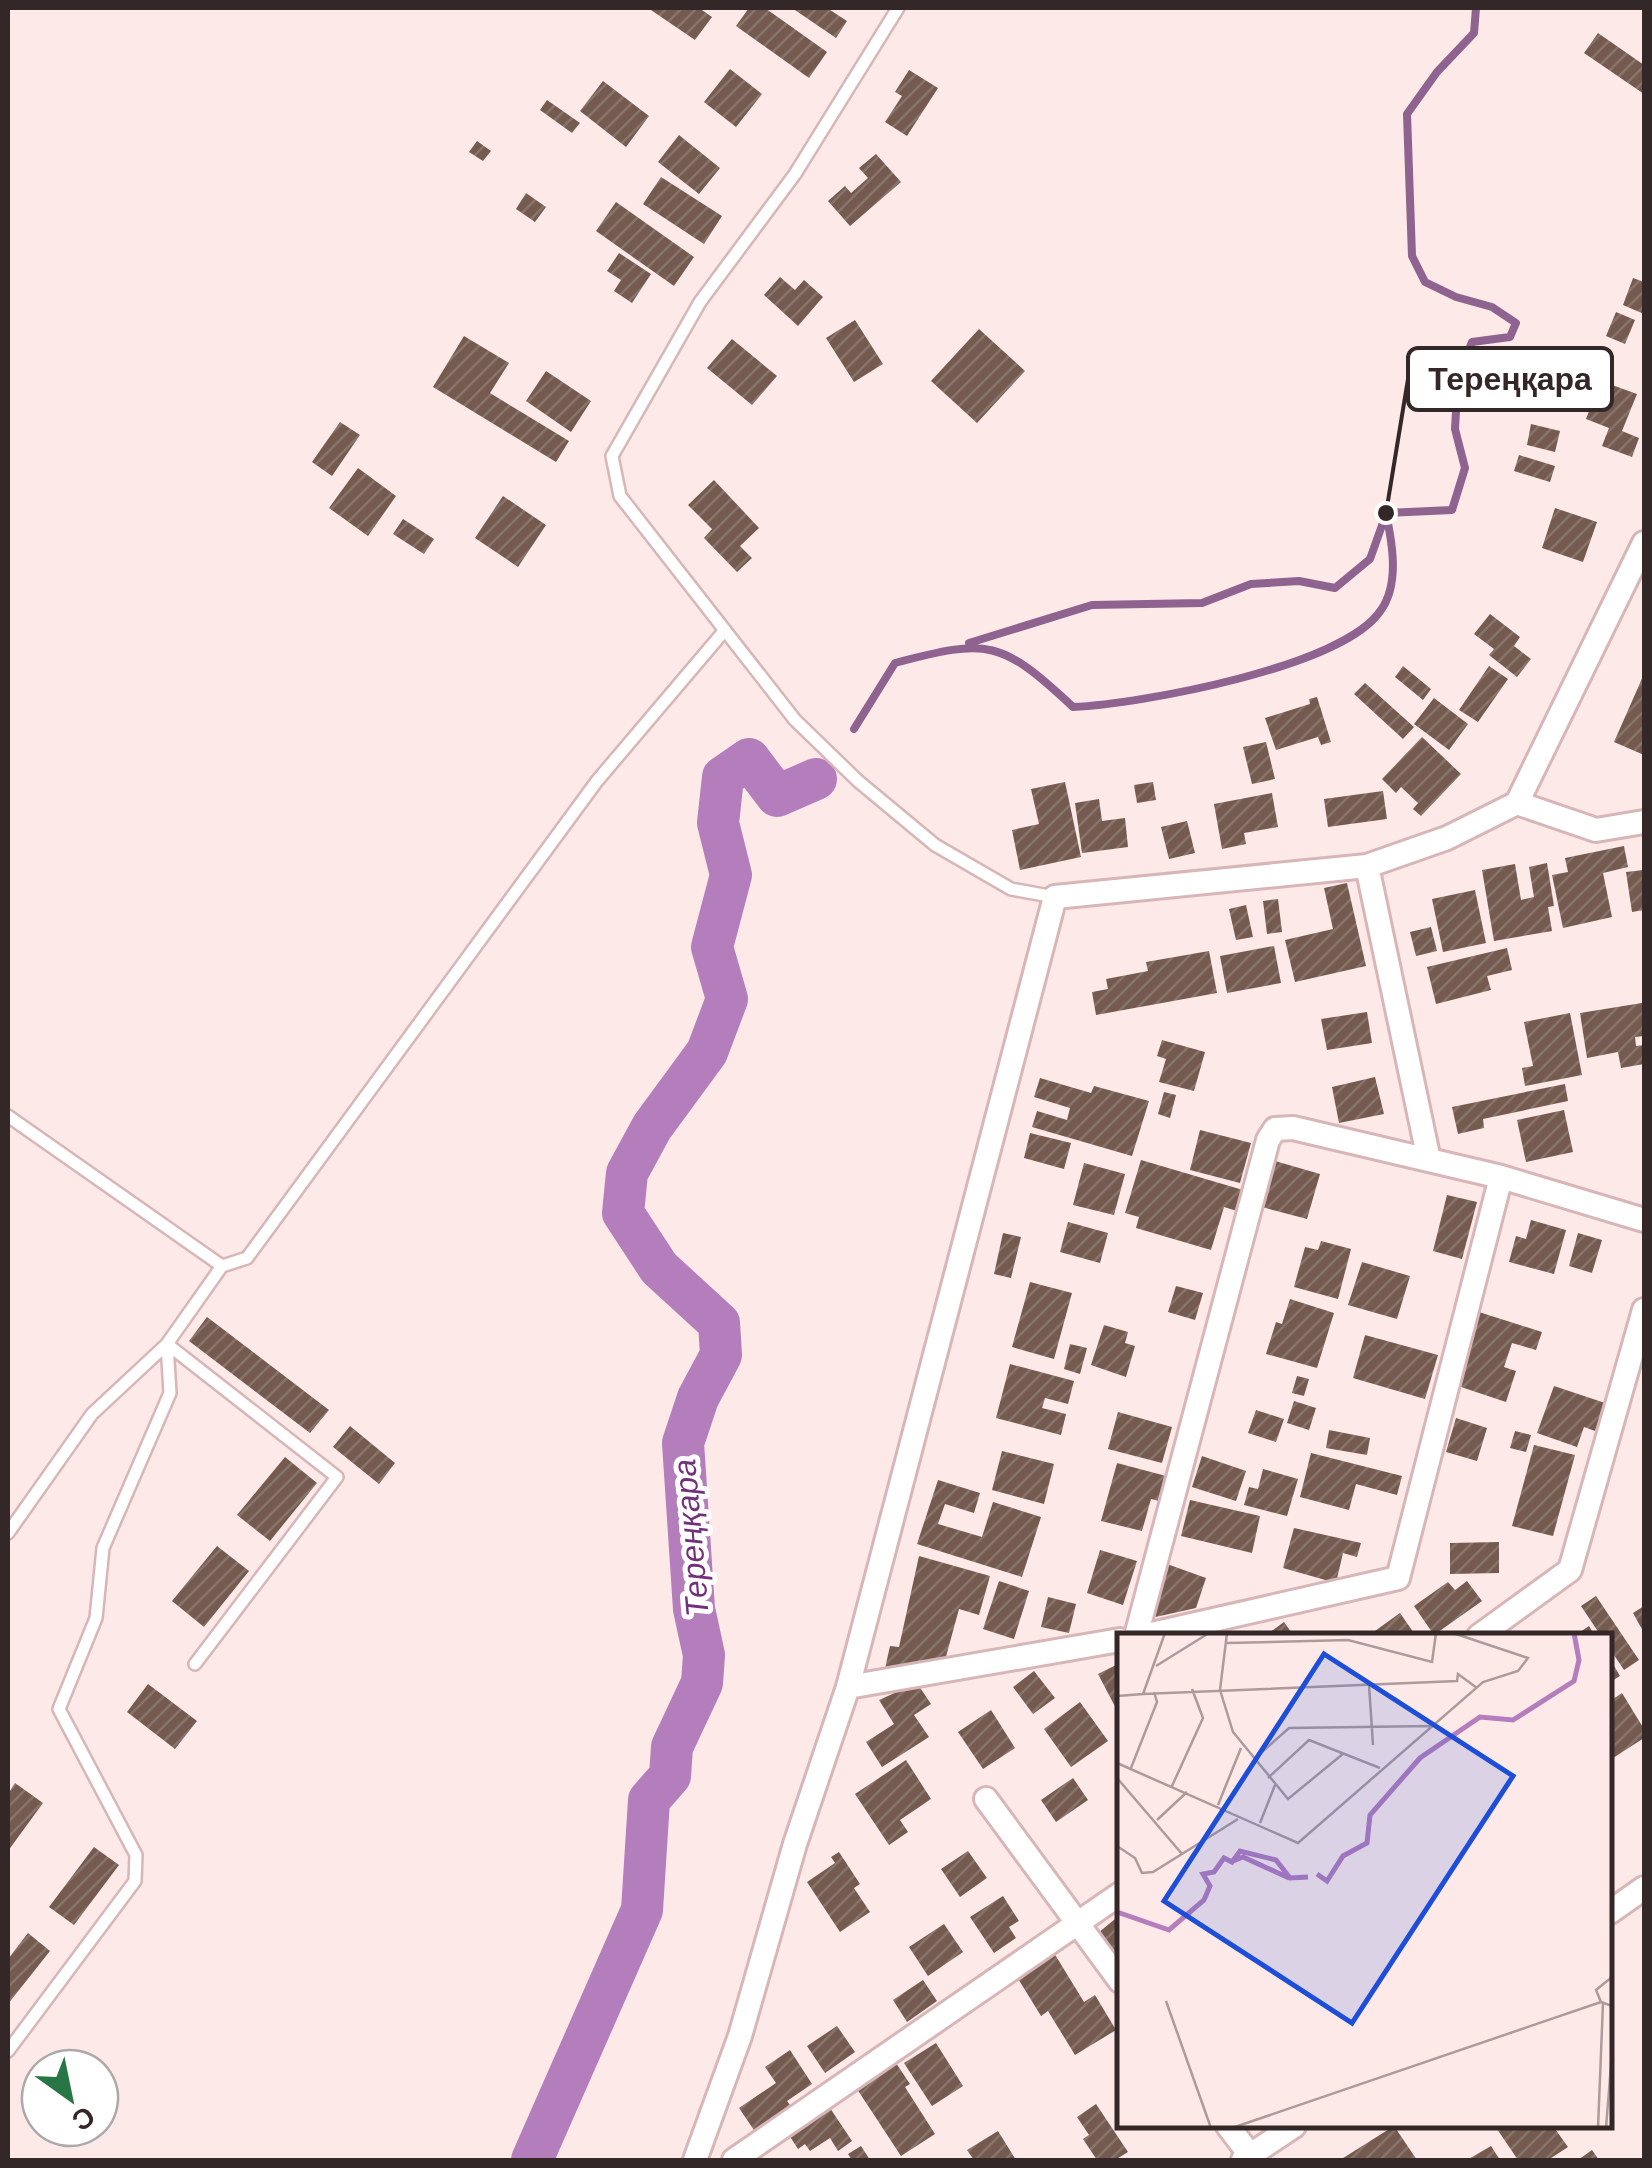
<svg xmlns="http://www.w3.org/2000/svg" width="1652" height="2168" font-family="Arial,sans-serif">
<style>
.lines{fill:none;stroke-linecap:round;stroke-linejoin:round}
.stream{stroke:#8e638f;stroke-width:8}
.river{stroke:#b47dbb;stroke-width:42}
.building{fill:url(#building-hatch)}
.service-casing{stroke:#d8b6b7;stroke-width:16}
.minor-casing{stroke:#d8b6b7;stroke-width:28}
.service{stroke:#fff;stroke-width:11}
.minor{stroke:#fff;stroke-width:22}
.labels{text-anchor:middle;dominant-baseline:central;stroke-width:10;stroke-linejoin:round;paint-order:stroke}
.water-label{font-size:32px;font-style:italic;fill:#722f7a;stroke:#fff}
.inset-river{fill:none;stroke:#b47dbb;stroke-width:5}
.inset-road{fill:none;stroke:#ad9b9b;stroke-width:2.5}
.view{fill:#1d4ed8;fill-opacity:0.15;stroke:#1d4ed8;stroke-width:5}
.inset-edge{fill:none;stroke:#342727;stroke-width:5}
.leader{fill:none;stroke:#342727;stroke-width:4}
.callout-dot{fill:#342727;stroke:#fff;stroke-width:4}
.callout{fill:#fff;stroke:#342727;stroke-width:4}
.callout-label{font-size:32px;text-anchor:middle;font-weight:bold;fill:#342727}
</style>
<defs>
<pattern id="building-hatch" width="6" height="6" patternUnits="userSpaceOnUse" patternTransform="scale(2.5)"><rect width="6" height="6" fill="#755b4f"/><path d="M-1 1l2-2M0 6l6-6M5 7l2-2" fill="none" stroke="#88746b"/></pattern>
</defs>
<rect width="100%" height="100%" fill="#fee9e9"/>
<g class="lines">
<!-- stream -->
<path class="stream" d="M969 643 1092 605 1202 603 1251 584 1299 581 1335 588 1370 559 1385 517
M854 729 895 663C989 638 1001 640 1073 707 1140 704 1344 667 1381 610 1400 583 1392 542 1386 513L1452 510 1465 468 1455 429 1458 376 1472 342 1510 337 1516 323 1492 307 1456 297 1425 282 1412 256 1407 114 1437 72 1474 33 1476 8"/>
<!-- river -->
<path class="river" d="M532 2160 642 1910 649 1800 670 1776 672 1747 702 1683 704 1655 694 1609 683 1443 698 1398 721 1355 719 1323 659 1268 623 1213 627 1173 652 1127 707 1052 727 999 712 947 731 875 718 823 723 777 749 759 777 796 816 779"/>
</g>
<!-- building -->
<path class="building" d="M648 8H699L712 17 695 40Z
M749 8H765L827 52 809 78 736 26Z
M792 8H827L847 21 836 38Z
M1598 33 1644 65V94L1584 53Z
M730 69 762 94 736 127 704 102Z
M909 70 938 88 907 136 885 122 902 96 895 92Z
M603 81 649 116 626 147 580 111Z
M547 100 580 123 572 133 540 110Z
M679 135 720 168 699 194 658 162Z
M477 141 491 151 483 161 469 152Z
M876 154 901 182 850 226 828 201 845 186 851 193 868 178 859 168Z
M661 177 722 216 704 244 643 204Z
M526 193 546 207 535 222 516 209Z
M616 202 694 257 674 286 596 231Z
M619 253 651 274 632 303 614 291 621 280 607 271Z
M780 277 795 290 804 280 823 297 798 326 764 295Z
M1633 278 1644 282V314L1623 305Z
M1616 312 1635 320 1625 344 1606 336Z
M855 320 883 364 854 382 826 338Z
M979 329 1025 371 977 423 931 381Z
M464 336 509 363 490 393 569 441 556 462 433 387Z
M732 339 777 376 752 405 707 368Z
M546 371 591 401 571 432 526 401Z
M1601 381 1637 394 1622 431 1639 438 1632 457 1602 446 1609 428 1586 419Z
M340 422 360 435 332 476 312 462Z
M1531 424 1560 431 1555 452 1527 445Z
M1519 455 1555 466 1550 482 1514 471Z
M358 468 396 496 368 536 329 508Z
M714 480 759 528 740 546 752 558 737 572 704 538 712 529 688 505Z
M503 496 546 525 518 567 475 538Z
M1555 508 1597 522 1583 562 1542 548Z
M403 519 434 539 424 554 393 534Z
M1490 614 1520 637 1514 646 1531 659 1517 677 1489 655 1494 649 1474 634Z
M1403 666 1431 689 1423 700 1395 677Z
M1489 666 1508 679 1478 722 1459 710Z
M1644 674V755L1614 742Z
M1365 683 1414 727 1403 739 1354 694Z
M1317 697 1331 742 1321 745 1318 737 1276 750 1265 718 1310 704 1309 699Z
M1434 698 1468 724 1449 750 1414 724Z
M1422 737 1461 774 1421 816 1413 809 1418 803 1401 787 1396 793 1382 779Z
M1266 742 1275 779 1252 784 1243 747Z
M1065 782 1081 857 1020 870 1012 830 1039 824 1031 789Z
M1153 782 1156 800 1137 803 1134 785Z
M1383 791 1387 819 1328 827 1324 799Z
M1272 793 1278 827 1244 833 1246 844 1222 849 1214 804Z
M1099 799 1102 821 1125 818 1128 847 1082 853 1075 803Z
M1187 821 1195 853 1169 859 1161 827Z
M1624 846 1628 867 1603 873 1612 917 1563 928 1552 875 1568 872 1565 858Z
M1547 863 1554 906 1548 907 1552 931 1494 941 1482 870 1515 864 1521 900 1534 897 1529 867Z
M1644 870V910L1632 912 1626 872Z
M1347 883 1366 966 1295 982 1285 940 1333 929 1324 888Z
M1475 890 1486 943 1443 952 1432 899Z
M1278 899 1282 932 1267 934 1263 901Z
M1246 905 1253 937 1236 940 1229 909Z
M1431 927 1437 951 1416 956 1410 932Z
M1274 946 1281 983 1227 993 1220 956Z
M1507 948 1512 970 1487 976 1491 990 1436 1004 1427 967Z
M1209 951 1217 993 1096 1015 1092 992 1108 989 1106 979 1148 971 1146 962Z
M1642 1003 1644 1036 1635 1037 1636 1046 1644 1045V1064L1621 1068 1618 1052 1587 1058 1580 1013Z
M1367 1012 1372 1043 1327 1050 1321 1019Z
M1570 1013 1582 1075 1525 1086 1522 1068 1533 1066 1524 1022Z
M1162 1040 1205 1052 1194 1091 1159 1082 1166 1059 1157 1056Z
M1375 1077 1384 1114 1339 1123 1332 1087Z
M1040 1078 1091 1093 1094 1086 1149 1101 1132 1156 1032 1127 1037 1111 1067 1120 1070 1108 1034 1097Z
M1565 1084 1568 1101 1483 1119 1484 1128 1458 1134 1452 1107Z
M1164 1092 1176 1095 1170 1118 1158 1114Z
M1564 1110 1573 1152 1526 1162 1517 1120Z
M1200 1130 1251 1143 1240 1183 1190 1170Z
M1030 1133 1071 1143 1064 1169 1024 1158Z
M1141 1160 1243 1190 1237 1211 1224 1207 1211 1250 1136 1228 1139 1217 1125 1213Z
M1275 1161 1320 1174 1307 1219 1262 1207Z
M1084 1163 1125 1174 1114 1215 1073 1205Z
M1447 1195 1477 1202 1462 1259 1433 1251Z
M1531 1220 1566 1230 1554 1274 1509 1262 1516 1236 1526 1239Z
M1068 1222 1108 1233 1100 1263 1060 1252Z
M1003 1233 1021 1237 1011 1278 994 1274Z
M1578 1233 1602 1240 1592 1273 1569 1266Z
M1321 1241 1351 1249 1338 1299 1294 1287 1305 1247 1318 1250Z
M1362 1262 1410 1276 1397 1319 1348 1305Z
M1030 1282 1072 1293 1054 1359 1012 1347Z
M1176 1286 1203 1293 1195 1320 1168 1312Z
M1290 1299 1334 1313 1317 1368 1266 1354 1276 1322 1282 1324Z
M1479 1312 1542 1332 1536 1350 1512 1343 1504 1367 1516 1371 1506 1402 1455 1385Z
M207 1317 329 1410 310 1433 189 1341Z
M1104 1325 1128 1332 1125 1343 1135 1346 1126 1377 1091 1365Z
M1365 1335 1438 1355 1425 1399 1353 1378Z
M1070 1344 1087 1348 1080 1374 1064 1369Z
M1010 1364 1074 1381 1068 1404 1045 1398 1042 1408 1066 1414 1061 1435 996 1418Z
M1297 1376 1309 1379 1304 1396 1292 1393Z
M1554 1386 1605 1403 1595 1431 1584 1427 1577 1447 1537 1433Z
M1294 1401 1316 1408 1309 1430 1287 1423Z
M1256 1410 1284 1419 1276 1442 1248 1433Z
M1118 1412 1172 1427 1162 1463 1108 1449Z
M1456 1418 1487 1428 1477 1461 1446 1452Z
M350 1426 395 1463 379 1484 333 1447Z
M1329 1430 1370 1438 1367 1455 1326 1448Z
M1515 1431 1531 1435 1526 1452 1510 1448Z
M1534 1445 1575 1455 1553 1536 1512 1526Z
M1002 1451 1054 1464 1044 1504 992 1490Z
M1311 1453 1402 1476 1397 1495 1356 1484 1349 1510 1300 1497Z
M1202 1456 1246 1471 1236 1501 1192 1487Z
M285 1457 317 1483 270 1541 237 1515Z
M1117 1463 1166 1476 1159 1501 1151 1499 1142 1531 1101 1521Z
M1263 1469 1298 1479 1287 1516 1244 1505 1249 1487 1258 1489Z
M938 1480 980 1493 974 1513 945 1504 938 1524 982 1537 993 1502 1041 1517 1022 1577 917 1544Z
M1190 1500 1260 1516 1252 1553 1181 1536Z
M1294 1528 1361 1543 1357 1557 1343 1553 1336 1583 1283 1568Z
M1499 1542V1573L1450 1574V1543Z
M217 1546 249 1571 204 1627 172 1601Z
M1100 1550 1137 1561 1123 1605 1087 1593Z
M919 1556 990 1576 979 1615 959 1609 944 1664 932 1661 930 1670 884 1673 890 1646 899 1647Z
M1167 1564 1206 1578 1196 1608 1151 1618Z
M999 1581 1029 1591 1014 1639 983 1629Z
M1467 1581 1482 1601 1434 1635 1414 1606 1448 1582 1455 1590Z
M1596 1596 1639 1660 1624 1670 1610 1649V1636H1601L1581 1606Z
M1048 1597 1076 1604 1069 1633 1041 1627Z
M1644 1606V1633L1633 1613Z
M1400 1613 1416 1636H1368Z
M1284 1622 1294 1636H1265Z
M1589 1626 1595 1636H1574Z
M1610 1659 1620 1676 1610 1682Z
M1120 1663V1716L1098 1674Z
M1034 1671 1055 1698 1033 1714 1013 1687Z
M917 1683 931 1704 914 1715 929 1737 882 1767 866 1742 894 1724 879 1700Z
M148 1684 197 1721 175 1749 127 1712Z
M1622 1693 1644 1729V1738L1610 1760V1701Z
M1080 1702 1108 1741 1071 1767 1044 1729Z
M991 1710 1015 1748 983 1769 958 1732Z
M906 1760 931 1799 900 1820 908 1832 889 1845 855 1794Z
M1073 1778 1088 1800 1056 1822 1041 1800Z
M15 1783 43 1803 8 1851V1794Z
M94 1847 119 1865 74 1925 49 1907Z
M968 1851 987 1878 960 1897 941 1869Z
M839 1852 860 1884 854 1888 870 1912 840 1932 807 1882 835 1863 831 1857Z
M1003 1896 1019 1921 1009 1927 1016 1938 994 1953 970 1917Z
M1115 1919 1120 1925V1962L1098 1933Z
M944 1924 963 1952 928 1976 909 1947Z
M28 1933 50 1951 8 2004V1959Z
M1054 1953 1084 2002 1095 1995 1116 2030 1075 2055 1048 2011 1041 2016 1017 1977Z
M923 1980 937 2001 907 2022 893 2000Z
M837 2026 855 2052 825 2073 807 2046Z
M936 2043 963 2086 932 2106 904 2063Z
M790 2050 812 2084 787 2101 793 2109 756 2133 739 2108 776 2083 765 2067Z
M896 2063 910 2084 905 2087 935 2134 901 2156 857 2089Z
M1096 2104 1128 2152 1115 2160H1097L1083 2139 1089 2135 1077 2117Z
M830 2108 852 2141 838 2151 830 2138 810 2151 805 2144 798 2149 789 2135Z
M1394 2126 1417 2160H1340Z
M1495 2126H1553L1568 2147 1548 2160H1518Z
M998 2131 1016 2160H974L967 2150Z
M861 2146 870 2160H852L848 2154Z
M1491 2146 1500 2160H1467Z
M1592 2150 1599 2160H1578Z"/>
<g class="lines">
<defs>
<path id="service" d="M898 8 795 174 700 302 612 456 620 496 795 720 858 781 935 845 1011 889 1055 897
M8 1116 222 1266 247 1258 597 781 725 630
M167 1344 337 1477 195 1664
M8 1533 92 1414 167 1344 222 1266
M8 2051 135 1881 136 1855 59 1709 96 1618 103 1548 170 1393 167 1344"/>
<path id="minor" d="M1517 803 1644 543
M1367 866 1429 1160
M1136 1636 1268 1140 1275 1129 1293 1128 1501 1177 1644 1220
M1143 1636 1398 1578 1501 1177
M1479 1636 1570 1570 1644 1310
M848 1687 1120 1640
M986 1799 1120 1981
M1610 1912 1644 1888
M1228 2126 1250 2155
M695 2160 740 2036 795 1844 848 1687 1055 897 1367 866 1447 838 1517 803 1596 830 1644 822
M734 2160 1120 1894
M1243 2160 1294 2126"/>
</defs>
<!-- service casing -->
<use href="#service" class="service-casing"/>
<!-- minor casing -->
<use href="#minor" class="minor-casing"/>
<!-- service -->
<use href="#service" class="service"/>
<!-- minor -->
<use href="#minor" class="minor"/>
</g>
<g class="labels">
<!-- water labels -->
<g class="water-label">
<text transform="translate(691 1538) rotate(-95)">Тереңқара</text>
</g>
</g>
<!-- overview -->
<g transform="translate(1117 1633)">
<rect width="495" height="495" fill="#fee9e9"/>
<path class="inset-river" d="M116 228 126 224 172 245M200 241 210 248 226 223 250 210 253 182 303 125 363 84 396 87 457 48 462 27 457 0M0 279 52 297 87 267 93 253 86 241 97 239 107 225 115 229 123 218 159 227 173 245 191 244"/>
<path class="inset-road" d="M110 0 103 57 116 99 171 166 227 120M110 10 231 7 315 29 319 0M39 33 92 0M252 52 256 112M26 61 340 48 341 41 360 55M0 63 26 61 48 0M137 126 172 95 315 93M0 130 181 210 366 49 401 38 411 25 336 0M14 135 40 69 37 59M0 145 65 221M151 145 192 107 263 135M55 153 86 85 75 56M101 172 124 115M40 187 70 159M143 190 158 152M0 213 18 225 25 240 36 239 121 186M495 344 479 357 484 369 495 373M49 368 94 495M115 495 484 369M481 495 486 370M489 495 495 419"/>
<path class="view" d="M207 21 396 143 235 390 47 268Z"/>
<rect width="495" height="495" class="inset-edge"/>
</g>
<!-- callouts -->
<path class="leader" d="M1386 513L1408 379"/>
<circle class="callout-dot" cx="1386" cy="513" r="10"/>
<rect class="callout" x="1408" y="348" width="204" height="62" rx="10"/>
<g class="callout-label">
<text x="1510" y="390">Тереңқара</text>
</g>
<!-- border -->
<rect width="1652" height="2168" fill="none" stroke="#342727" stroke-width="20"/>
<!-- north arrow -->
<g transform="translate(70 2098) rotate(147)"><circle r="48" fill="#ffffff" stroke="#aea9a9" stroke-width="2.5"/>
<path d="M0-8L18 38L0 25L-18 38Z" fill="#287545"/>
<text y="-15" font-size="28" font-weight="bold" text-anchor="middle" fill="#342727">С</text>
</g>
</svg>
